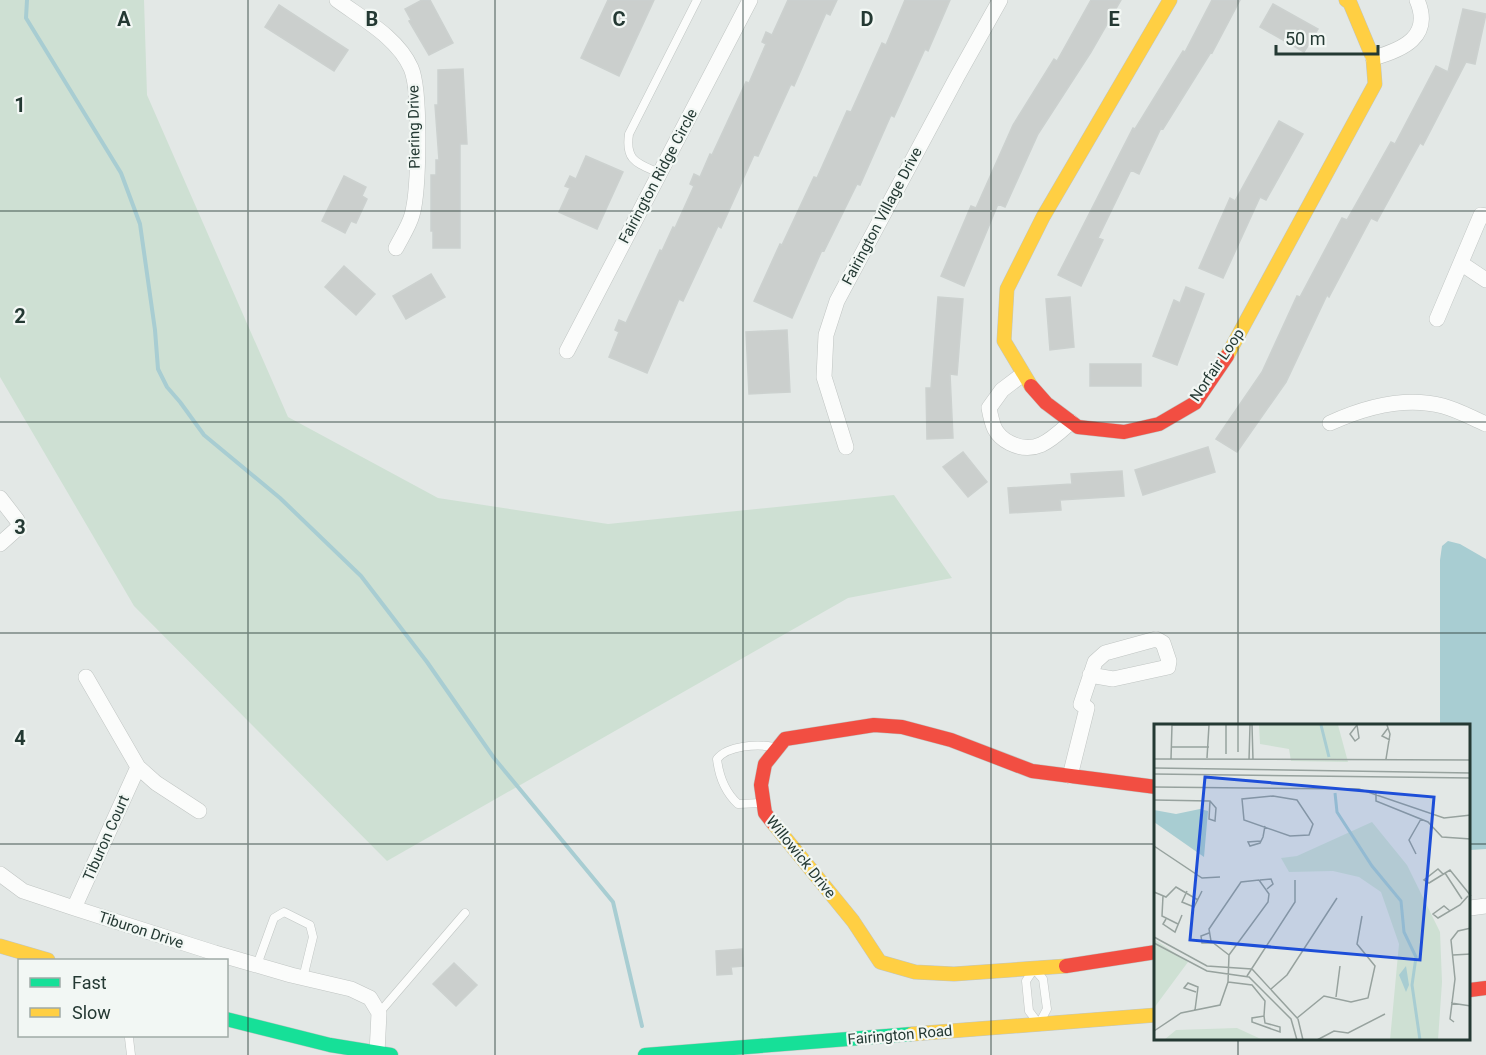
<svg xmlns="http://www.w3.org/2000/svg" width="1486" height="1055" font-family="Roboto,sans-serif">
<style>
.green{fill:#cee0d3}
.water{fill:#a8cdd2}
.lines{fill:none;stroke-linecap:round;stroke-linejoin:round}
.stream{stroke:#a8cdd2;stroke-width:4}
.building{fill:#cbcfcd;stroke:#ccd1cf;stroke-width:1.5}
.lane-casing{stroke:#c0c5c3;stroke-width:9}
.street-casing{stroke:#c0c5c3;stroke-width:16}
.fast-casing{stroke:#c0c6c3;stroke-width:15}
.slow-casing{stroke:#c0c6c3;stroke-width:15}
.jam-casing{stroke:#c0c6c3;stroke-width:15}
.lane{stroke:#fbfcfb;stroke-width:8}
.street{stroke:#fbfcfb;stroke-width:15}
.fast{stroke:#16e098;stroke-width:14}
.slow{stroke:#ffcf43;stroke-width:14}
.jam{stroke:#f24e42;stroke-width:14}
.grid{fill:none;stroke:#243933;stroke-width:1.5;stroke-opacity:0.55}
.labels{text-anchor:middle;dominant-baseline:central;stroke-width:4.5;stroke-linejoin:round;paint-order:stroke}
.street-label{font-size:15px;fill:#243933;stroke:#f2f7f4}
.inset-river{fill:none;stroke:#a8cdd2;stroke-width:3}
.inset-road{fill:none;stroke:#97a29e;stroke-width:1.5}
.view{fill:#1d4ed8;fill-opacity:0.15;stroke:#1d4ed8;stroke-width:3}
.inset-edge{fill:none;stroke:#243933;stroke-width:3}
.grid-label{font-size:20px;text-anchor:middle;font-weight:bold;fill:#243933;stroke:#f2f7f4;stroke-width:4.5;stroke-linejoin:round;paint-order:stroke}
</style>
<rect width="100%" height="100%" fill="#e3e8e6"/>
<!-- green -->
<path class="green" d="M0 0H144L147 95 288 417 438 498 608 524 894 495 952 578 848 598 387 861 134 606 0 377Z"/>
<!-- water -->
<path class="water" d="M1448 541 1460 544 1486 559V849L1470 850V725H1440V560L1442 546Z"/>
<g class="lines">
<!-- stream -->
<path class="stream" d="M27 0 26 18 121 173 140 224 155 330 158 369 167 387 180 402 204 435 280 498 361 576 427 662 494 758 613 902 642 1026"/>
</g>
<!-- building -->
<path class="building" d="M422 0H430L453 43 429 55 409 21 411 20 405 9Z
M608 0H654L619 76 581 58Z
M788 0H837L830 15 826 13 794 86 791 84 758 156 754 155 721 228 718 226 683 301 679 299 647 373 609 357 619 332 615 330 619 320 626 323 660 250 662 251 673 227 675 228 694 186 690 184 694 174 700 177 710 154 712 155 746 82 749 83 766 44 762 42 766 32 772 35Z
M905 0H950L928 51 925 49 894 117 891 115 860 185 857 184 824 251 822 250 792 318 754 301 780 244 782 245 814 177 817 178 847 111 851 112 882 43 886 45Z
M1091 0H1121L1091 52 1038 134 1005 207 998 204 964 286 941 276 971 206 976 208 1013 125 1054 59 1057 61Z
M1212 0H1240L1212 53 1211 52 1163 129 1161 128 1139 174 1131 170 1098 238 1103 240 1081 286 1058 275 1133 128 1135 129 1183 51 1185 52Z
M1273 4 1318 29 1304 52 1260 27Z
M279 5 348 50 334 71 265 27Z
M1463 9 1486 14 1475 64 1466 62 1423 145 1420 143 1377 221 1371 218 1329 297 1327 295 1286 382 1237 452 1216 439 1262 372 1297 296 1300 297 1342 218 1347 220 1391 142 1395 144 1436 66 1448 72Z
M463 69 467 144H460V248H433V231H431V175H436V160H439L435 105H438V70Z
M1279 121 1303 134 1266 200 1260 197 1223 278 1199 268 1230 198 1235 201Z
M586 156 623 172 597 229 559 212 570 188 565 186 570 176 576 179Z
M344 176 366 187 362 196 367 199 356 223 351 221 345 233 322 221Z
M344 266 375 294 356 315 325 287Z
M431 274 445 297 406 319 393 296Z
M1186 287 1204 294 1177 365 1153 356 1174 300 1180 303Z
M938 297 963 299 957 375 950 374 953 438 927 439 926 388H931Z
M1070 297 1074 347 1050 350 1046 299Z
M787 330 790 392 749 394 746 332Z
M1090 364H1141V386H1090Z
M1208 447 1215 472 1143 495 1135 470Z
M963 452 987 482 968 497 943 467Z
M1122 471 1124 496 1060 500 1061 510 1010 513 1008 488 1072 484 1071 474Z
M742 949 743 966 731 967 732 974 717 975 716 951Z
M454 963 477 985 456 1006 433 984Z"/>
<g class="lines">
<defs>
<path id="lane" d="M659 173C637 163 625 161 629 134L697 0
M762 803 738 804C726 793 719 776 717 759 728 745 758 744 774 747
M257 965 274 918 284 912 310 925 313 937 303 978
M1034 969 1043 979 1047 1009 1039 1024 1029 1011 1026 981Z
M379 1013 465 913
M129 1038 131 1055"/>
<path id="street" d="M337 0C363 19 398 38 411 68 421 91 419 191 412 215 409 226 401 238 396 248
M1373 58C1402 50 1433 37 1417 0
M1462 264 1486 280
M1437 319 1481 215 1486 216
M567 351 750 0
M1023 374 1002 390 989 408C992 424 994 435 1010 443 1036 456 1052 439 1071 422
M1330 423C1365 407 1405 396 1443 406 1458 410 1472 418 1486 424
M846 447 824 377 826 335 837 301 958 75 1000 0
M0 498 17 520 19 527 0 544
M138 767 156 783 199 811
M1070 776 1087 708 1081 704 1095 662 1105 653 1156 639 1163 643 1169 661 1168 667 1113 679 1090 675
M0 874 23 891 74 908 215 953 291 975 351 989 370 998 379 1013 377 1053
M74 908 138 767 86 677
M1470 908 1486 906"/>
<path id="fast" d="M226 1019 330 1045 391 1055
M645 1055 912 1034"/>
<path id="slow" d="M1227 356 1375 84 1373 58 1350 3 1346 0
M1031 386 1004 341 1007 289 1043 217 1170 0
M773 823 853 921 880 962 915 972 954 974 1066 966
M0 946 48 960
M912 1034 1156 1015"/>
<path id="jam" d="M1031 386 1046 403 1078 427 1124 432 1159 424 1195 403 1227 356
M773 823 765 813 761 785 765 764 785 739 874 725 902 727 951 740 1032 771 1156 787
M1066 966 1156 952
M1470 990 1486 988"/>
</defs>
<!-- lane casing -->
<use href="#lane" class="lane-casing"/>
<!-- street casing -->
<use href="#street" class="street-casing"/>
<!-- fast casing -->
<use href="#fast" class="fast-casing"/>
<!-- slow casing -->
<use href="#slow" class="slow-casing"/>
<!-- jam casing -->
<use href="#jam" class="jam-casing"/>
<!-- lane -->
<use href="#lane" class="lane"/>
<!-- street -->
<use href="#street" class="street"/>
<!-- fast -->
<use href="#fast" class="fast"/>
<!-- slow -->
<use href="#slow" class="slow"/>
<!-- jam -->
<use href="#jam" class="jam"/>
</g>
<!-- grid -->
<path class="grid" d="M248 0V1055M495 0V1055M743 0V1055M991 0V1055M1238 0V725M0 211H1486M0 422H1486M0 633H1486M0 844H1156M1470 844H1486M1238 1038V1055"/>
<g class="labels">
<!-- street labels -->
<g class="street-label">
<text transform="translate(414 127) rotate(-91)">Piering Drive</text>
<text transform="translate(658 176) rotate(-62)">Fairington Ridge Circle</text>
<text transform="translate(882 216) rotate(-62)">Fairington Village Drive</text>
<text transform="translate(1217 365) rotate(-56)">Norfair Loop</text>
<text transform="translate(106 838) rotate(-66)">Tiburon Court</text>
<text transform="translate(801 857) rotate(51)">Willowick Drive</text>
<text transform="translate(141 930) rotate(18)">Tiburon Drive</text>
<text transform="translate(900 1035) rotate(-5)">Fairington Road</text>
</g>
</g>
<!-- overview -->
<g transform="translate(1154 724)">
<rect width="316" height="316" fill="#e3e8e6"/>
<path d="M105 1H184L194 38 137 37 135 25 106 20ZM218 98 253 141 286 208 288 258 284 316H236L245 220 227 168 205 153 179 147 135 148 127 134 143 132ZM0 215 34 238 0 284ZM83 304 109 316H10L22 306Z" fill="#cee0d3"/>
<path d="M46 85 54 87 50 133 0 98V86L22 90ZM252 242 255 261 252 268 245 251Z" fill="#a8cdd2"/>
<path class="inset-river" d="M167 1 175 33M181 69 183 88 218 142 247 177 250 208 262 233 258 261 266 316"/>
<path class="inset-road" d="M84 1V28M98 1 99 36M203 1 205 14 201 17 196 10 203 1M234 4 228 12 236 16M17 23H55M72 30V1M0 35 317 36M17 35 18 1H55L53 34M232 35 236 10 233 1M95 36 96 1M0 44 317 49M0 50 317 54M0 63 205 65 290 94 317 91M222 68V77L274 98 288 113 317 115M119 72 143 76 159 100 155 111 136 112 90 96 88 75ZM0 76 56 77 62 84 61 97 55 95 56 77M107 117 94 118 96 122 106 119 109 113 111 102M0 122 48 154 66 153M262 130 255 116 267 95M291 149 308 175M289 150 284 145 270 156 275 159 296 146 317 172M106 156 117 155 119 160 113 165M33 167 28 178 40 183 48 167M0 168 12 173 22 163 44 176M9 172 8 192 24 200M296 187 290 182 279 190 284 194 306 181 314 172M12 195 9 200 21 208 28 191M55 209 47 212 48 219H59M0 213 53 242 98 245 144 295 149 316M0 219 53 247 95 253 137 295 143 316M299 231 317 230M93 252 141 178V156M74 258 98 261 111 277 110 292M117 265 133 251 183 174M182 273 186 242M297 279 317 282M41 286 44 263 34 259 30 264 42 268M110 292 111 299 126 303V308L98 298V294ZM143 294 170 272 197 278 214 274 221 242 203 220 208 192M300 298 296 295 301 255 297 216 304 207 317 204M0 307 27 289 66 281 74 258 75 231 57 217 55 205 87 158 105 156 115 170 114 178 75 231M163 316 180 307 194 309 231 290"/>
<path class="view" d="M51 53 280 73 266 236 36 216Z"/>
<rect width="316" height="316" class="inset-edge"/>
</g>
<g class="grid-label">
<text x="124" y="26">A</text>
<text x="372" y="26">B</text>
<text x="619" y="26">C</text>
<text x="867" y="26">D</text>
<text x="1114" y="26">E</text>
<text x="20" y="112">1</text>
<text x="20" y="323">2</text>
<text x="20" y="534">3</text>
<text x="20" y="745">4</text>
</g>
<!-- legend -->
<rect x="18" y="959" width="210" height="78" fill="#f2f7f4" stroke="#a0aba7" stroke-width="1.5"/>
<rect x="30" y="978" width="30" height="9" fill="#16e098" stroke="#a0aba7" stroke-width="1.5"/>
<text x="72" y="989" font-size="18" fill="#243933">Fast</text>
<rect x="30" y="1008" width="30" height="9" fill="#ffcf43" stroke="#a0aba7" stroke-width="1.5"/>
<text x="72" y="1019" font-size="18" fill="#243933">Slow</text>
<!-- scale -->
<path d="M1276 45v9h102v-9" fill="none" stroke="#243933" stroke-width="3"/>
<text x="1285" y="45" font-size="18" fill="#243933" stroke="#f2f7f4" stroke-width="4.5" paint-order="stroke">50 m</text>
</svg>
